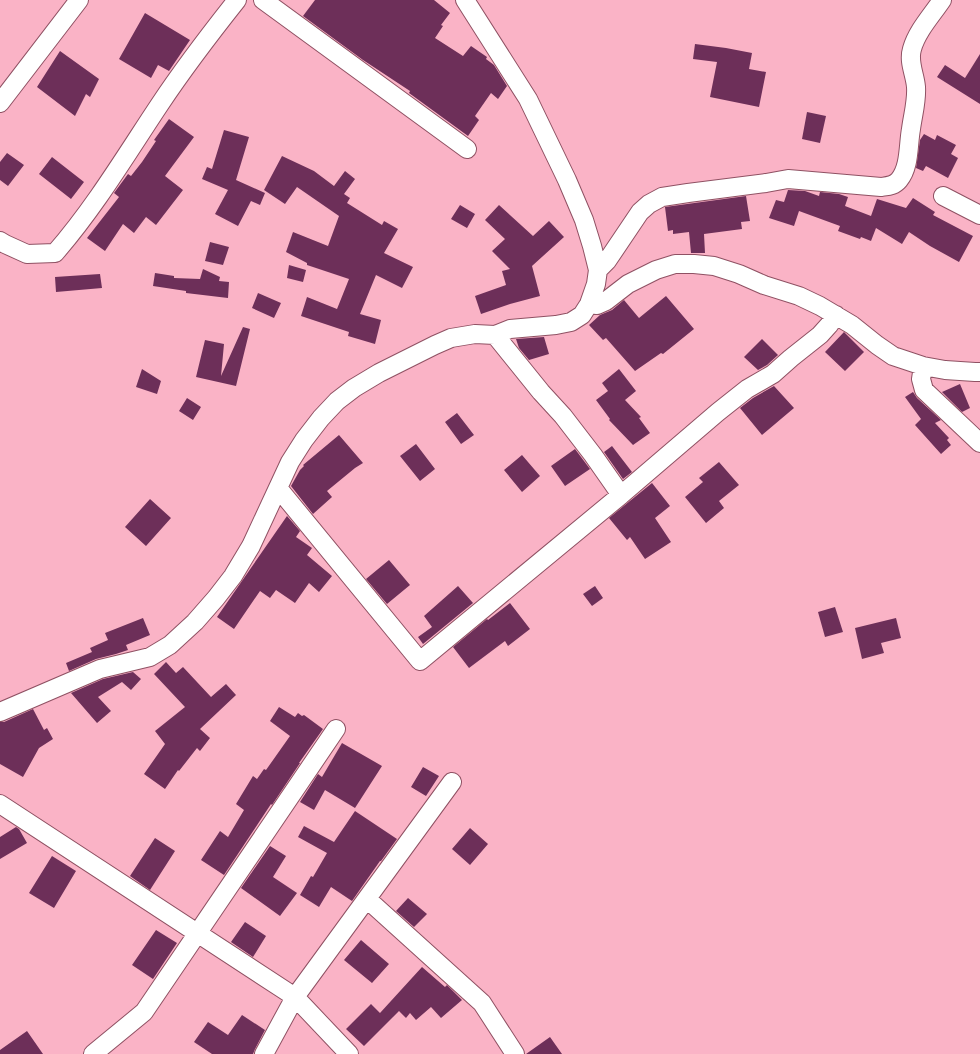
<svg xmlns="http://www.w3.org/2000/svg" width="980" height="1054" font-family="Roboto,sans-serif">
<style>
.building{fill:#6d2f59}
.lines{fill:none;stroke-linecap:round;stroke-linejoin:round}
.minor-casing{stroke:#8f5163;stroke-width:20}
.minor{stroke:#fff;stroke-width:18}
</style>
<rect width="100%" height="100%" fill="#fab3c6"/>
<!-- building -->
<path class="building" d="M315 0H434L450 13 441 25 443 26 435 38 463 56 471 46 487 57 486 59 494 65 507 86 498 99 491 93 475 116 479 120 468 136 409 93 410 91 363 60 303 16Z
M145 13 190 40 169 71 158 65 151 78 119 59Z
M695 44 726 48 752 53 749 69 766 72 759 107 710 97 717 62 693 59Z
M60 51 99 79 90 97 86 94 75 116 37 87Z
M980 54V104L937 77 945 65 965 78Z
M807 112 826 116 820 143 802 139Z
M169 119 194 137 165 176 183 190 156 225 146 217 134 233 123 224 105 251 87 238 119 197 114 193 128 174 131 176 142 162 156 141 154 140Z
M224 130 249 137 236 180 265 193 260 205 251 201 238 226 215 214 228 190 202 179 207 167 212 169Z
M924 134 935 140 937 135 956 145 951 154 958 158 948 178 926 166 923 171 916 168 920 140Z
M7 153 24 165 8 186 0 180V162Z
M282 156 314 171 334 186 345 171 355 179 344 194 350 198 347 203 382 225 384 221 398 229 384 253 413 267 402 288 376 275 360 314 381 320 375 344 348 336 349 332 301 316 307 297 337 309 349 279 307 265V263L286 252 293 232 328 246 339 216 297 187 285 204 264 190Z
M52 157 84 182 71 199 39 174Z
M788 190 805 191 819 196 820 192 839 194 848 197 845 206 871 216 877 199 906 208 913 198 935 212 933 215 973 236 959 262 930 246 909 232 902 244 876 228 871 241 861 237 860 239 838 231 840 226 799 211 794 226 769 218 776 200 784 202Z
M746 196 750 221 741 222 742 229 704 234 705 253H691L689 232 673 234V230L668 231 665 207Z
M460 205 475 214 467 228 451 219Z
M499 205 533 236 549 221 564 237 532 266 540 296 510 304 481 314 475 296 506 285 502 271 510 269 492 251 505 239 485 220Z
M210 242 229 247 223 265 205 261Z
M289 265 306 270 303 282 287 278Z
M203 269 220 277 219 281 229 282 228 298 186 293V291L153 286 155 273 174 276V278L200 279Z
M100 274 102 288 56 292 55 277Z
M258 293 281 303 274 318 252 308Z
M666 296 694 329 663 354 661 353 635 371 606 338 603 340 589 325 600 315 612 310 624 300 639 318Z
M243 327 250 329 236 386 196 377 205 340 224 344 221 376Z
M844 332 864 352 845 371 825 352Z
M544 337 549 354 529 360 519 348 516 339Z
M762 339 778 355 767 365 758 370 744 357Z
M142 369 161 381 157 394 136 387Z
M619 369 636 391 625 400 641 417 639 418 650 433 633 445 609 420 610 419 596 400 608 391 602 383Z
M960 384 970 408 962 412 942 392Z
M774 386 794 408 762 435 740 408 753 398Z
M913 392 917 398 941 420 935 423 949 438 947 440 951 445 941 454 915 425 921 419 905 397Z
M187 398 201 407 193 420 179 411Z
M457 413 474 435 461 444 445 422Z
M339 435 363 463 355 468 327 491 332 497 313 514 291 486 300 470 304 466 303 465Z
M416 444 435 469 420 481 400 456Z
M612 446 632 472 623 479 604 452Z
M575 449 590 469 565 486 551 466Z
M522 455 540 476 522 492 504 470Z
M719 462 739 485 719 501 724 508 706 523 685 497 703 482 699 478Z
M652 483 670 506 655 518 671 542 645 559 630 537 627 540 609 518Z
M150 499 171 518 146 546 125 527Z
M287 516 300 531 296 537 312 548 307 555 332 576 319 592 309 583 295 603 276 590 270 598 260 591 234 629 217 617Z
M389 560 410 585 387 604 366 579Z
M458 586 473 603 423 644 418 637 432 627 424 616Z
M595 586 603 598 592 606 583 594Z
M510 603 530 629 508 646 505 641 469 668 453 647 487 619 488 620Z
M835 607 843 632 825 637 818 612Z
M143 618 150 635 126 645 128 650 116 654 96 659 69 671 66 663 92 652 90 648 108 640 105 633Z
M896 618 901 638 881 643 884 653 862 659 855 628Z
M166 662 176 673 183 667 211 697 226 684 236 695 200 729 210 738 200 751 197 748 179 771 178 770 165 789 144 774 165 744 155 731 185 707 154 674Z
M133 672 141 679 131 690 122 682 98 697 111 711 97 723 71 693 103 679Z
M279 707 295 717 298 713 302 716 304 715 323 729 299 763H300L272 805 271 804 224 875 201 860 220 831 228 837 244 810 236 804 253 776 257 779 264 769 266 770 290 736 270 721Z
M33 709 44 730 47 728 53 739 39 748 23 777 0 764V722H4Z
M342 743 382 766 355 808 325 790 314 810 300 802 318 774 322 777Z
M423 767 439 776 426 796 411 787Z
M355 811 397 839 381 861H380L352 901 331 887 319 907 300 895 311 876 313 877 327 853 298 837 304 826 334 842Z
M16 827 19 829 27 843 0 859V837Z
M470 828 488 844 470 865 452 849Z
M155 838 175 851 150 890 130 876Z
M270 846 286 856 273 877 297 893 280 916 241 888Z
M52 856 76 871 54 908 29 893Z
M408 898 427 914 414 927 396 911Z
M245 922 266 936 253 957 231 942Z
M156 930 177 943 153 979 132 965Z
M361 940 389 964 372 983 344 960Z
M422 967 445 987 447 985 462 1000 441 1018 431 1007 416 1020 410 1013 406 1018 399 1011 364 1046 346 1029 371 1004 380 1013Z
M242 1015 265 1030 255 1049 253 1054H212L194 1042 208 1022 228 1035Z
M27 1031 43 1054H0V1050Z
M550 1037 562 1054H526Z"/>
<g class="lines">
<defs>
<path id="minor" d="M263 0 467 149
M0 103 79 0
M943 196 980 215
M0 241 5 244 27 254 55 253C95 207 126 155 160 104 184 68 210 34 237 0
M598 270 607 261 640 212 649 204 662 197 688 193 766 183 788 179 881 187C888 186 894 186 899 180 910 167 908 145 911 129 913 114 917 101 916 87 915 74 908 62 912 49 917 31 932 15 942 0
M589 304 597 305 606 301 628 284 656 270 675 264H694L714 266 739 274 764 285 799 296 820 306 852 325 877 345 893 356 923 366 945 370 975 372H980
M495 335 541 392 563 416 593 455 621 495 718 412 747 389 773 374 791 358 820 335 829 325 836 315
M923 366 921 379 924 390 980 443
M278 488 420 661 621 495
M0 712 100 669 150 657 170 645 195 622 216 598 233 576 251 546 290 462 304 440 321 418 337 401 354 388 379 373 435 345 451 338 475 334 495 335 510 329 556 325 571 322 582 315 589 304 596 284 598 270 592 246 584 220 567 180 528 99 465 0
M0 804 295 997 349 1054
M367 899 482 1003 515 1054
M93 1054 144 1012 336 729
M264 1054 295 997 452 782"/>
</defs>
<!-- minor casing -->
<use href="#minor" class="minor-casing"/>
<!-- minor -->
<use href="#minor" class="minor"/>
</g>
</svg>
